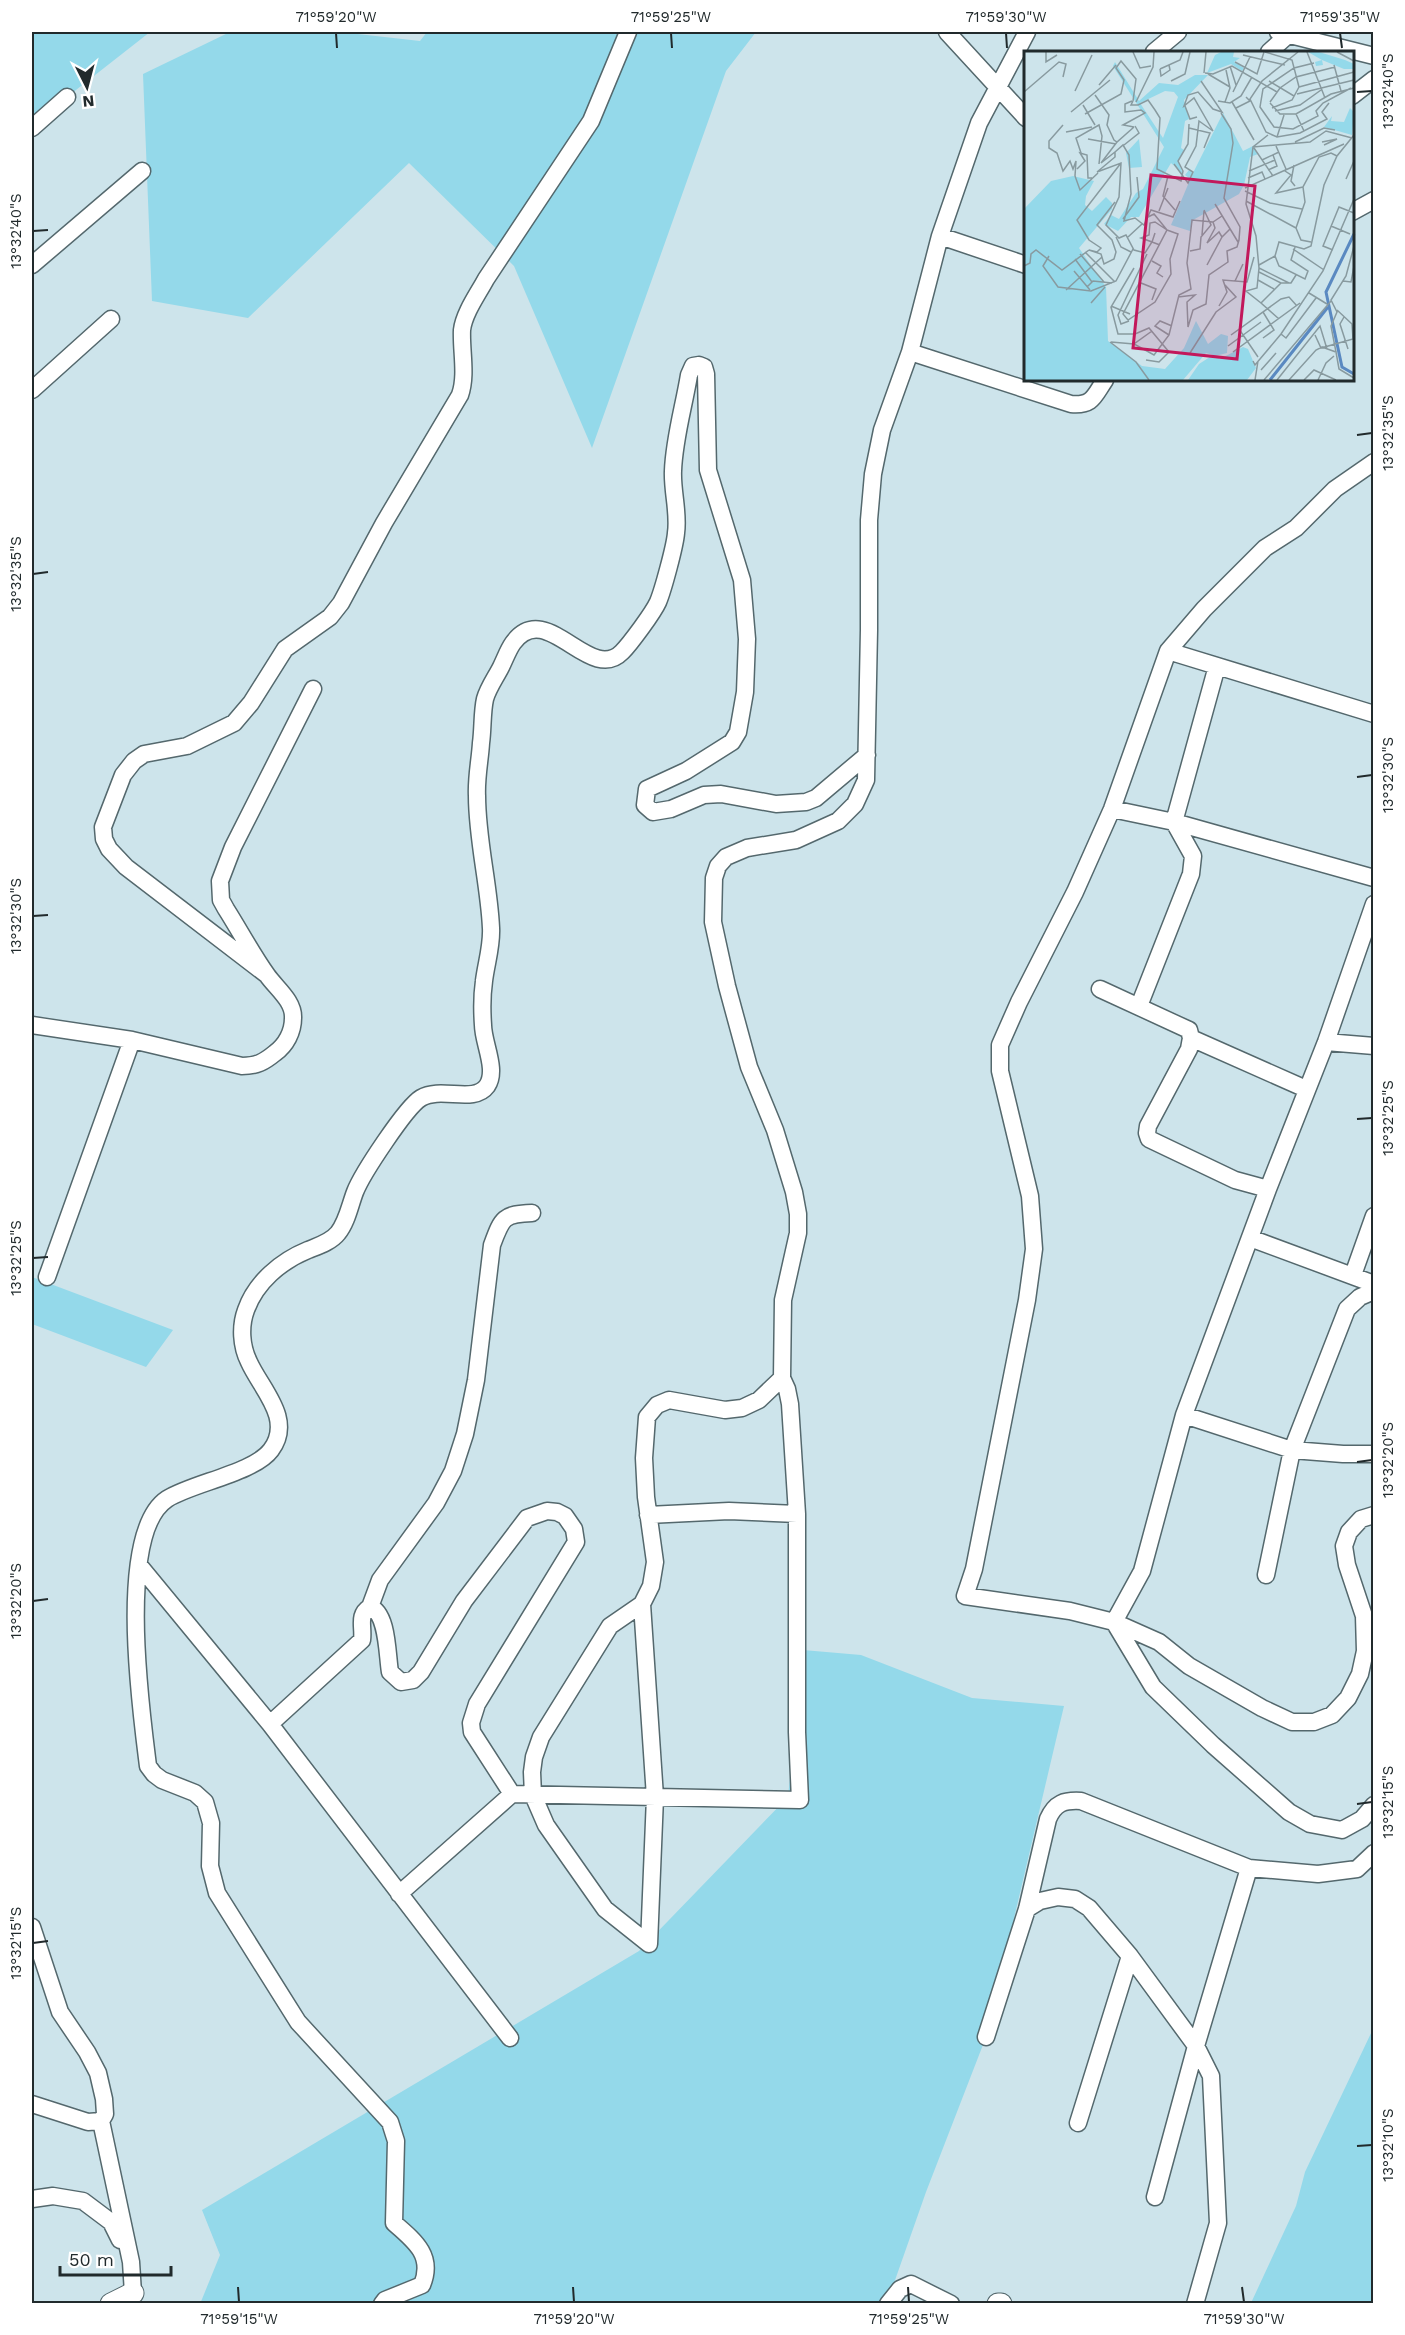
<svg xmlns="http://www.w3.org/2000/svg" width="1405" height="2335" font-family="'Work Sans',sans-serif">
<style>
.green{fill:#94d9ea}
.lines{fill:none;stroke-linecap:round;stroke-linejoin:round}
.minor-casing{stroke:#54686d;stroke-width:19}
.tertiary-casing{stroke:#54686d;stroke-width:23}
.minor{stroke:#fff;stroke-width:16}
.tertiary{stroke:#fff;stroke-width:21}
.ticks{fill:none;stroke:#212a2c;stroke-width:2}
.inset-river{fill:none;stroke:#5a89c1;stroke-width:3}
.inset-road{fill:none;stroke:#889a9f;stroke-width:1.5}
.view{fill:#c2185b;fill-opacity:0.15;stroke:#c2185b;stroke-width:3}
.inset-edge{fill:none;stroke:#212a2c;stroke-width:3}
.neatline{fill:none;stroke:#212a2c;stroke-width:2}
.ticks-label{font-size:15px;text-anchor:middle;fill:#212a2c}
</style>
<rect width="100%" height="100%" fill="#cde4eb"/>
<!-- green -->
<path class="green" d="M32 32H150L67 97 32 119Z
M230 32H340L420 41 427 32H756L726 71 592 448 514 266 409 163 248 318 152 301 143 74Z
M32 1277 173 1330 146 1367 32 1324Z
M803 1650 861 1655 972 1698 1064 1706 986 2037 926 2192 887 2303 200 2304 220 2255 202 2210 639 1951 788 1797Z
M1373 2029V2303H1251L1296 2206 1305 2172Z"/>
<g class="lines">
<defs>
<path id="minor" d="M947 32 1026 118
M1278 32 1374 56
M1154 52 1178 32
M1269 52 1288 35
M1352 96 1374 79
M32 128 67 97
M1352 212 1374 200
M940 236 1026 265
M32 265 142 171
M910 352 1071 404C1093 406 1094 396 1105 380
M32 390 111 319
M1374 462 1335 489 1296 528 1265 548 1204 609 1168 651 1112 809 1075 892 1019 1002 1000 1045V1071L1030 1196 1034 1249 1027 1300 974 1569 965 1596 1070 1611 1114 1622 1142 1571 1184 1415 1268 1189 1326 1042 1374 904
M1168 651 1374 714
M1217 666 1174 822 1374 878
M1112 809 1174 822 1193 856 1191 874 1139 1006
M267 975 126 867 109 849 104 839 103 827 123 775 134 761 144 754 187 746 234 723 251 703 285 649 330 617 341 603 384 523 460 395C467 375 461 351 462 330 464 313 478 294 486 279L591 121 628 32
M1100 989 1189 1030 1191 1038 1189 1049 1148 1126 1147 1133 1149 1139 1235 1180 1268 1189
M32 1025 132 1040 242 1066C257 1066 264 1062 275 1053 286 1045 293 1032 293 1018 294 1001 276 988 267 975 252 954 240 931 226 909L221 900 220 881 233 847 313 689
M1191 1038 1306 1089
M1326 1042 1374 1046
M1250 1238 1374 1284
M1353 1275 1374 1216
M47 1277 132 1040
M1374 1291 1360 1297 1347 1309 1292 1450 1343 1454H1374
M1184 1415 1292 1450 1266 1575
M648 1515 729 1511 797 1514
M1374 1515 1361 1519 1349 1532 1344 1546 1347 1565 1364 1616 1365 1651 1360 1674 1348 1698 1332 1715 1314 1722H1292L1262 1708 1189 1666 1159 1642 1114 1622 1153 1687 1213 1745 1289 1812 1310 1824 1342 1830 1362 1819 1374 1805
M139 1565 270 1724 510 2038
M642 1604 655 1797 649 1944
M370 1607 380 1580 436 1503 453 1471 465 1434 476 1380 492 1245C502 1218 503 1214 532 1213
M270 1724 362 1640C364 1627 357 1615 370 1607 388 1613 387 1655 390 1672L401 1682 413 1680 421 1672 464 1601 527 1518 547 1511 557 1512 565 1516 574 1529 576 1542 477 1704 471 1723 472 1732 512 1794
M399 1894 512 1794 800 1800 797 1732V1514L790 1404 787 1389 782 1378 783 1300 798 1233V1214L794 1192 775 1130 749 1067 727 986 713 922 714 878 718 866 726 857 747 848 796 840 838 821 855 804 866 780 869 630V520L873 474 882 430 910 352 940 236 979 123 1027 32
M1027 1909 1040 1901 1058 1897 1075 1899 1089 1908 1130 1956 1196 2046 1211 2076 1218 2223 1195 2304
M32 1927 60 2012 87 2052 98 2073 104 2099 105 2114 101 2121 131 2262 133 2293
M649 1944 605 1909 546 1825 533 1795 532 1772 534 1757 541 1737 610 1626 642 1604 651 1586 655 1562 646 1497 644 1458 647 1417 657 1405 669 1400 725 1410 742 1408 759 1400 782 1378
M986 2037 1027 1909 1048 1819C1055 1803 1064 1800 1081 1801L1249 1868 1318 1874 1357 1869 1374 1853
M32 2104 88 2122 101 2121
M1078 2123 1130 1956
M1155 2197 1196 2046 1249 1868
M32 2199 53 2196 83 2201 111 2222 120 2240
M382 2304 385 2300 422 2285C434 2256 415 2241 394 2223L396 2141 390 2122 298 2022 217 1893 210 1866 211 1823 205 1802 195 1793 162 1780 154 1774 148 1766C141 1710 116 1533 167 1499 192 1483 254 1473 271 1450 294 1419 261 1389 249 1362 241 1346 240 1326 246 1310 256 1282 281 1261 308 1250 318 1246 331 1242 338 1233 347 1222 350 1205 355 1192 362 1174 406 1107 421 1098 441 1086 474 1104 487 1086 498 1070 483 1043 483 1025 482 1011 482 995 484 981 486 964 492 946 491 928 489 884 477 840 477 796 476 778 480 760 481 743 483 729 482 712 485 699 488 688 496 677 501 667 505 659 508 650 513 643 546 597 590 685 622 652 630 644 653 613 658 602 663 590 675 546 676 533 679 513 672 491 673 471 674 439 684 406 689 375L693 366 699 365 704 367 706 374 708 470 742 580 747 639 745 692 738 732 732 742 686 771 647 789 645 805 653 812 671 809 704 795 721 794 776 804 806 802 816 798 867 755
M888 2304 900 2289 911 2284 951 2304"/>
<path id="tertiary" d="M111 2304 133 2293
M998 2304H1001"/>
</defs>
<!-- minor casing -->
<use href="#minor" class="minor-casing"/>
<!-- tertiary casing -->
<use href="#tertiary" class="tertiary-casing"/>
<!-- minor -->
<use href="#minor" class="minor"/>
<!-- tertiary -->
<use href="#tertiary" class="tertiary"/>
</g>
<!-- ticks -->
<path class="ticks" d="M336 33 337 48M671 33 672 48M1006 33 1007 48M1340 33 1342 48M1357 92 1372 91M33 231 48 230M1357 435 1372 433M33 574 48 572M1357 777 1372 775M33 916 48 915M1357 1119 1372 1118M33 1258 48 1257M1357 1462 1372 1460M33 1601 48 1599M1357 1804 1372 1802M33 1943 48 1941M1357 2146 1372 2145M238 2287 239 2302M573 2287 574 2302M908 2287 909 2302M1242 2287 1244 2302"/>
<!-- overview -->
<g transform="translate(1024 51)">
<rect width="330" height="330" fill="#cde4eb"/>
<path d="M197 1H210L209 6 216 7 210 11 220 17 218 20 207 13 183 22 191 4ZM284 1H295L321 9 330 13V18H320L298 9 299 14 292 15 291 11 298 9ZM91 11 115 50 135 32 154 34 171 24H184L160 49 165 68 161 70 157 97 160 99 154 110 159 123 147 112 115 166H107L94 180 80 173 87 164 95 168 112 142 119 138 140 96 89 15ZM141 40 150 41 154 46 139 87 116 52ZM326 57 330 61 328 84 300 76 308 65 307 70 320 71ZM199 62 219 100 229 95 234 103 226 106 220 134 215 143 169 169 166 180 147 174 168 124 165 127 161 124 165 119 169 122ZM115 88 118 116 105 117 102 102ZM49 125 70 130 62 145 61 154 68 160 82 146 88 152V158L55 197 82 236 84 290 118 315 141 318 160 297 172 270 184 293 197 283 204 285 203 302 191 305 196 308 219 296 224 298 232 317 223 329H164L175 313 189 304 182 302 159 329H0V158L27 130Z" fill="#94d9ea" fill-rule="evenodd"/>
<path class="inset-river" d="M330 183 302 241 318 316 330 323M246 329 304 256"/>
<path class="inset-road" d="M22 1V11L33 4M109 1 116 17 127 15M241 1 268 9 275 36 268 49 248 57M274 1 238 30 226 48 242 81 253 86 276 82 303 68 298 61 305 52M283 1 301 47M313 1 330 10M219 4 261 14M211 11 233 23 240 1M290 12 270 17 239 38 236 56 250 76 269 78 294 65 292 60 299 52 327 37M310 14 317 40M206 15 212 34M136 18 156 9 159 1M136 18 137 25 146 19 145 14M180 22 182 1M181 22 189 23 208 15 253 41M184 23 206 36M147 30 161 23 166 1M245 30 270 45M75 34 92 14M275 36 330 21M51 40 68 4M0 41 35 11 42 13 39 26M209 41 226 6M273 43 330 29M71 44 85 64 83 74 90 89 93 91 110 76M108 50 101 53V61L117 59 121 62 99 74 110 76M109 50 107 54H114L124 49 131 59 136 67 133 118 157 130 159 120 154 110 164 93 165 73M194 50 206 52 217 45 228 26M112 51 129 16 130 1M201 51 206 37 202 19M208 51 230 89M246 51 256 37 272 26 311 16M246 52 256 63H272L307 43 330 37M59 54 71 74M161 55 166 68 173 66M212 57 226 50 222 46M251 60 276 54 297 39M47 61 86 29M61 63 97 43 100 29 92 17 97 10 112 28 109 50M272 63 280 80M39 74 25 90V97L33 102 39 120 46 110 49 118 52 110 51 125 56 139 74 122M165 77 186 82 180 97M42 81 68 76M244 84 229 96 222 153 232 185 235 217 265 232M253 86 260 64M64 88 92 93M93 91 77 112 91 101V106L73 121 97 112 95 146 82 174 95 187 102 184 110 199 121 202 128 191 117 187 125 184 126 172 131 171 143 179 130 163 122 167M271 91 300 77 311 79M298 91 313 88 300 94M100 94 115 82 111 75M252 95 262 118M229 96 286 91 302 80 328 87M230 97 249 125M91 101 99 94 105 104 107 143 100 170 111 167 120 174 127 159 149 166 156 150M57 102 52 87 75 74 78 85 75 113M238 109 255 101M150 113 164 132 169 121 161 116 172 95 175 70 189 80 170 47 160 55 164 44 174 41 189 58 198 61 177 30M270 114 267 130 271 135M53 118 61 110 56 102 63 104 64 127H68M244 119 253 115 249 104M225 120 251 109M261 120 267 124 252 142 279 136M144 125 139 145 151 159M224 127 238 121 241 128M322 128 330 110M221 137 320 93M221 140 246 152 278 158M222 150 272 177M91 151 73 174 88 189 92 201 90 208 80 213 77 203 65 199 73 201 77 197 65 189 53 169 97 112M191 153 214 191M135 160 144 137M99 168 115 146 113 126M189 171 191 177 183 192 195 181 198 186 206 178M307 175 326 183M143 179 154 183 146 208 147 223 131 251 104 269 99 263ZM131 182 128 191 136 194M178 184 180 160M92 186 97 196 107 201M104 186 118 173M287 191 277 189 272 177 281 151 279 136 295 106 307 102 313 105M271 196 267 209 284 220 281 228 255 215 251 205 255 191 280 198 287 195 300 134 313 105 330 84M269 198 300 219M309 199 299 195 315 156 330 162M166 200 176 198 177 186 187 174 180 159M61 201 91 231M56 203 80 231M25 205 19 215 34 236 67 240 92 230 109 198M51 208 68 231M128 210 137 215 133 222 139 226M183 214 198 186M235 214 251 205M0 215 6 212 7 203 12 199 38 219 65 199M110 217 87 256 94 283H111L125 277 145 301 135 311 122 309M235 217 233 237 222 240 237 252M50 220 66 239M235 221 257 232M234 229 250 238M211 230 219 213M319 230 327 231 330 215M117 232 132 238 128 249M63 236 69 230 88 232M42 239 78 206M285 242 303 253M154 246 171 244 163 251 164 276 169 259 182 253 185 224 204 211 203 200 213 196 215 189 216 176 200 147 209 92 207 78 197 62M67 252 81 236M87 255 106 263M195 255 203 241 199 229 223 231 230 206M320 266 316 273 324 298M255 268 237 252 257 232H267L272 224M105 270 97 273 94 264 123 203M215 278 234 306M128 280 110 293 130 304 145 284 155 244 167 238 163 212 168 169 189 171 198 165M257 283 262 287 292 247M145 284 131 275 136 270 148 275M207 284 257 248 265 246 273 255M291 284 297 297 329 288 328 273 313 259M239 287 250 279 239 261M86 291 112 311 125 329M87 291 110 293M204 295 237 271M209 301 276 252M312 301 315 318 330 327M166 302 192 261 212 246 201 234M229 310 231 314 257 283 299 220 330 148M237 319 252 302M231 329 234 310M240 329 307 250M253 329 296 275 303 298M265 329 292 299 298 296 312 301 307 275 313 261 307 249 322 225 330 195M280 329 290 319 312 329M294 329 302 312 310 305"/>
<path class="view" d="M127 124 231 135 213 308 109 297Z"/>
<rect width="330" height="330" class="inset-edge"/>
</g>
<!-- border -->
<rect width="1405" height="2335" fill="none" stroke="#ffffff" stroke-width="66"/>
<!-- north arrow -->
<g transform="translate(87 87) rotate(174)" stroke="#ffffff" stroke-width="4.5" paint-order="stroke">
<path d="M0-4.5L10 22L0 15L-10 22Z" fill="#212a2c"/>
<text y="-9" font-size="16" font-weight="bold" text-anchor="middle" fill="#212a2c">N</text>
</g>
<!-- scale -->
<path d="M60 2266v9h111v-9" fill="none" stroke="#212a2c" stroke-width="3"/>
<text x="69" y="2266" font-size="18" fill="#212a2c" stroke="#ffffff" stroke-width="4.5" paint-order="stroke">50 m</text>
<rect x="33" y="33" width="1339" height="2269" class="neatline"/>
<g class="ticks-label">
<text x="336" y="22">71°59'20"W</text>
<text x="671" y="22">71°59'25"W</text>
<text x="1006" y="22">71°59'30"W</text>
<text x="1340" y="22">71°59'35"W</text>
<text transform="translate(1388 91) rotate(-90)" y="5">13°32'40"S</text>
<text transform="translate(16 231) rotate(-90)" y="5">13°32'40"S</text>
<text transform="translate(1388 433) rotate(-90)" y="5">13°32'35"S</text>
<text transform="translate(16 574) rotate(-90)" y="5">13°32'35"S</text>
<text transform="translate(1388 775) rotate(-90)" y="5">13°32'30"S</text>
<text transform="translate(16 916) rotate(-90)" y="5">13°32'30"S</text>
<text transform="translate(1388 1118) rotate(-90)" y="5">13°32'25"S</text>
<text transform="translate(16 1258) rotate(-90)" y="5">13°32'25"S</text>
<text transform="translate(1388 1460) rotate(-90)" y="5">13°32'20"S</text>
<text transform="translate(16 1601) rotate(-90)" y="5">13°32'20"S</text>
<text transform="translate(1388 1802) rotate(-90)" y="5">13°32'15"S</text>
<text transform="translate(16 1943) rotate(-90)" y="5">13°32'15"S</text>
<text transform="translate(1388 2145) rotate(-90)" y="5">13°32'10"S</text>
<text x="239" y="2324">71°59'15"W</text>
<text x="574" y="2324">71°59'20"W</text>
<text x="909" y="2324">71°59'25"W</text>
<text x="1244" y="2324">71°59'30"W</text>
</g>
</svg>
